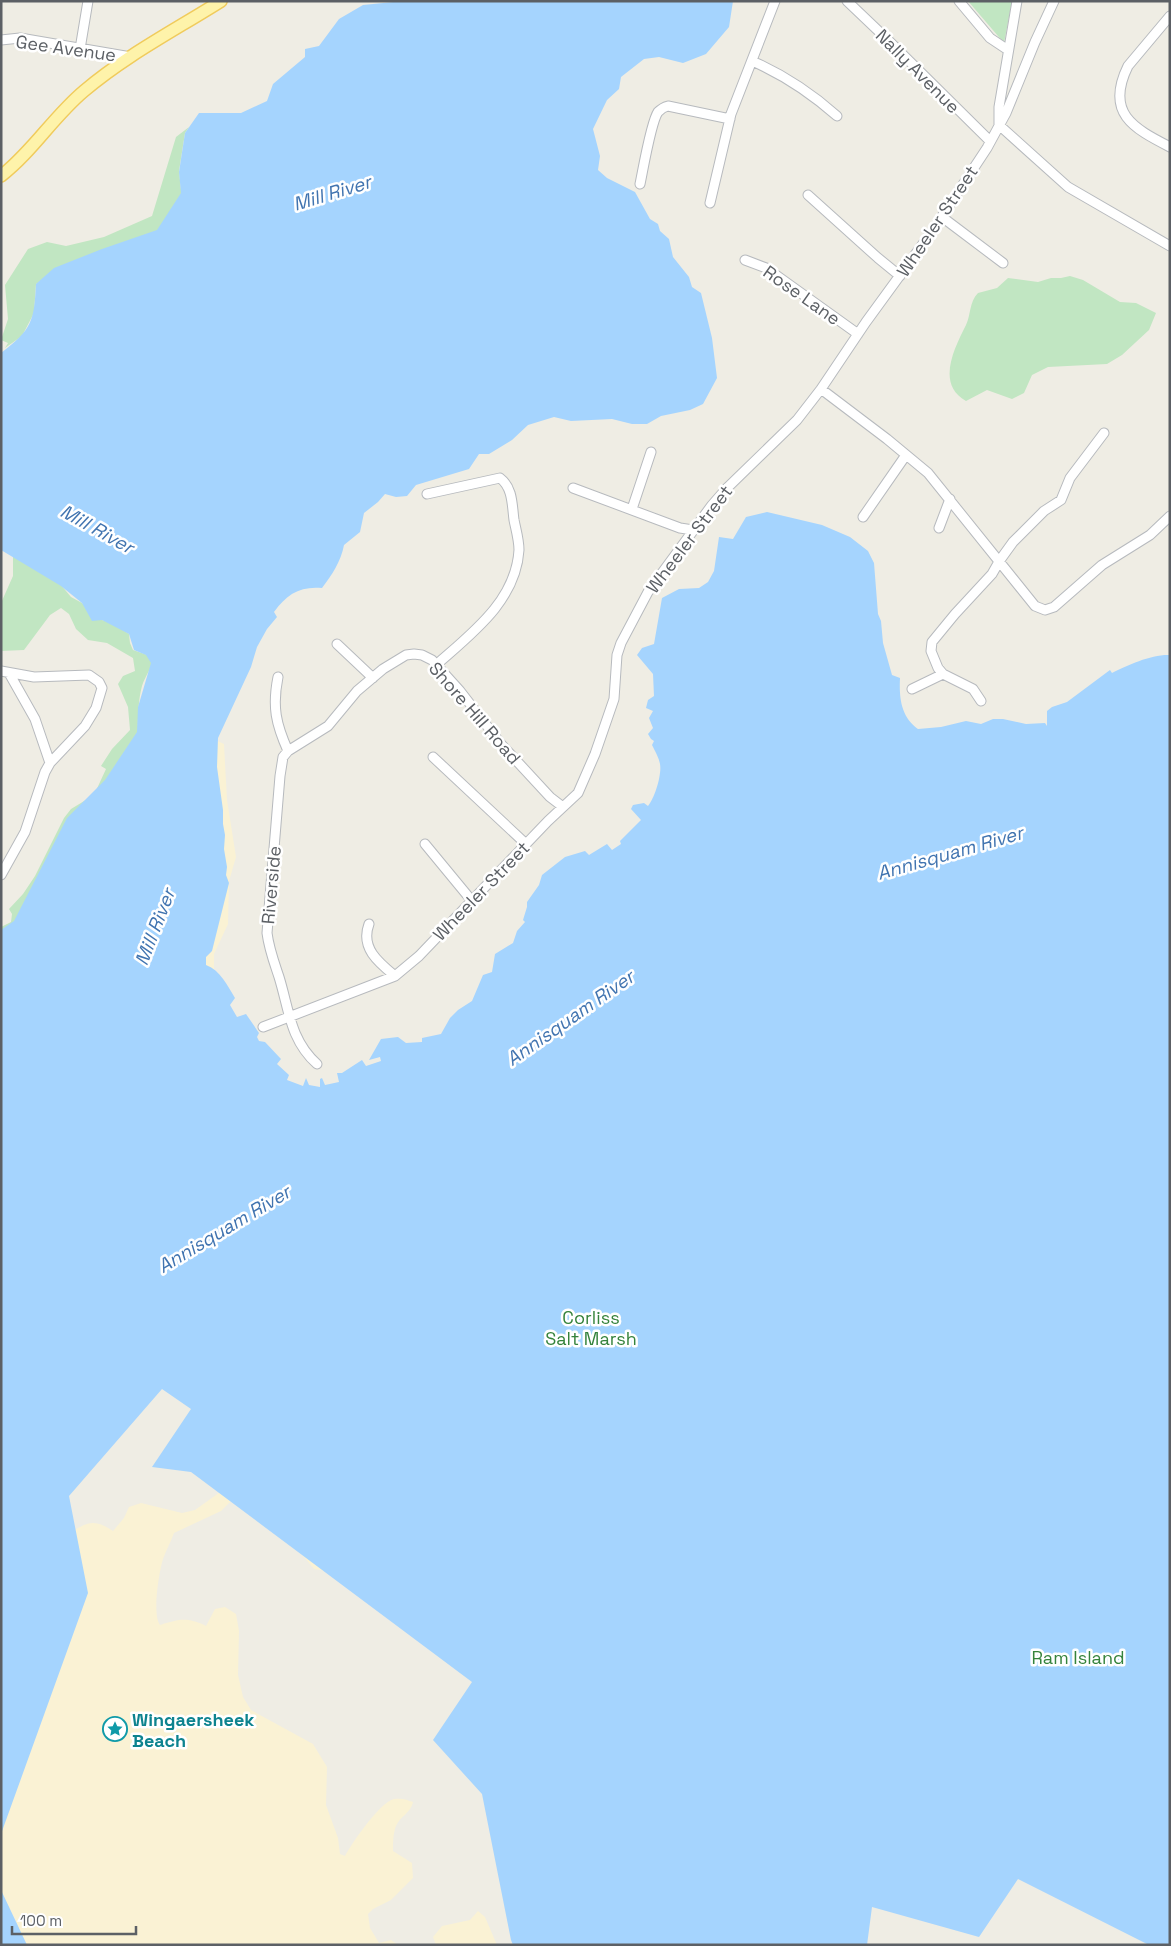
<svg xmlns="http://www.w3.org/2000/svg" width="1171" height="1946" font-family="'Space Grotesk',sans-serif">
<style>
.green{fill:#c1e6c2}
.sand{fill:#faf2d4}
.water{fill:#a5d4fe}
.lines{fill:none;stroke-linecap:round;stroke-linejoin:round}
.minor-casing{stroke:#b7babe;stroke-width:11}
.major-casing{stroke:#f0cb5c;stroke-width:14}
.minor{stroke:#fff;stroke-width:9}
.major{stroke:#fef3aa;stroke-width:11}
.labels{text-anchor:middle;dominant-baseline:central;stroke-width:5;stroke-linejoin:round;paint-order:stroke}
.street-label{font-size:18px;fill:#5c6065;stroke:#fff}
.park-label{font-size:18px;fill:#35833c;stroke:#fff}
.culture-label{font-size:18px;font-weight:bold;fill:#0d838f;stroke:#fff;text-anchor:start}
.water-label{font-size:19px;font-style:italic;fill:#4174b0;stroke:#fff}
</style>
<rect width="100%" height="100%" fill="#efede4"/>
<!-- green -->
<path class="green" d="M968 1H1012L1004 43Z
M189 127 185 133 179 171 182 199 173 224 36 284 34 313 22 336 5 348 8 343 1 340 8 319 5 285 28 249 47 242 66 246 104 237 152 216 176 137Z
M1070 276 1083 280 1120 302 1136 303 1156 313 1149 330 1122 355 1107 364 1048 367 1032 375 1024 393 1012 399 987 390 966 401C936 384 954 349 966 325 971 315 969 302 978 293L997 288 1008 278 1038 282 1051 278H1061Z
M13 553 61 585 71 597 82 603 102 620 112 623 129 634 130 643 133 650 153 657C153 667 145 676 142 686 137 705 138 725 138 744L1 1266V927L11 922 12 914 9 909 23 894 35 876 64 818 71 809 94 795 106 769 101 766 112 749 130 730 128 707 118 684 123 676 135 671 133 658 107 643 88 640 76 629 69 614 61 608 50 615 24 650 1 651V603L13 576Z"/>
<!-- sand -->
<path class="sand" d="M213 739 224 744 227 800 236 857 229 881 228 924 214 954V971L190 959 212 786Z
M91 1397 114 1413 118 1425 113 1437 86 1443 69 1462V1476L72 1489 67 1499 58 1510 59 1521 73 1531C89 1521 96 1520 113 1531L124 1518 129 1507 141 1503 182 1513 195 1510 230 1485 248 1479C268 1494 324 1546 326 1571L314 1569 253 1495 235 1497 221 1511 174 1533C171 1542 166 1550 163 1559 159 1572 152 1615 160 1625 180 1619 187 1617 206 1626L215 1609 225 1607 236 1614 239 1631 238 1675 243 1697 251 1710 313 1744 327 1767 326 1805 338 1838 340 1854 345 1856C352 1843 380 1802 394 1799 401 1798 406 1799 413 1802 411 1813 400 1816 396 1826 393 1834 393 1843 393 1851L412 1863 413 1878 391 1900 373 1909 368 1914 370 1928 379 1943 391 1940 398 1945H1V1453L54 1427Z
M478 1911 485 1917 497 1945H436L433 1937 442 1926 470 1920Z"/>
<!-- water -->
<path class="water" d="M403 1H733L729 27 706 54 683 63 659 57 644 59 621 77 619 89 607 100 593 129 600 156 598 170 607 178 635 192 650 219 658 224 660 231 669 239 673 257 689 277 692 287 701 293 712 338 717 378 703 404 690 410 661 416 647 424H632L612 419 571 421 554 417 528 425 512 440 489 454H479L469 469 416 485 407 496 396 497 385 494 378 502 364 513 360 532 344 545C341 561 332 575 322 588 300 586 287 594 274 612L277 617 267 629 257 647 251 667 218 738 217 767 223 810V824L225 835 224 849 227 867 226 875 229 883 212 951 206 957V965C221 971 227 985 235 998L230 1005 237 1017 246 1014 259 1033 257 1037 259 1041 265 1042 281 1059 277 1064 289 1075 287 1080 303 1086 306 1078 309 1085 320 1087V1079L322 1078 325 1085 339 1082 337 1073H342L362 1060 366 1066 381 1061 380 1057 369 1060 381 1039 398 1037 406 1043 422 1042V1038L441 1034 450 1018 458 1010 472 1001 483 975 492 972 495 954 513 943 517 931 525 922 523 920 527 907V902L539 885 542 875 565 857 585 851 589 855 607 844 612 850 621 844 620 841 641 820 631 809 633 805 644 803 648 806C655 798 662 774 660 764 659 758 655 751 652 745L654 741 651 739 648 734 653 728 649 718 653 711 646 708 648 700 654 696 653 674 637 655 642 648 654 644 662 598 679 589 699 588 708 582 714 571 719 537 733 539 746 517 767 512 822 525 850 537 868 551 874 563 878 614 881 621 883 643 892 675 900 678C899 698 901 717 918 729L941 727 966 721 981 724 993 719H1003L1026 724 1045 723 1047 726V711L1052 707 1067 702 1110 670 1112 673C1128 665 1152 654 1170 655V1945H1149L1018 1879 979 1937 872 1907 867 1945H513L511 1940 482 1794 433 1740 472 1682 191 1472 152 1467 191 1409 162 1389 69 1496 88 1593 1 1834V930L14 921 67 818 105 780 137 732 138 707 151 663 146 655 134 650 129 634 102 620 92 621 82 603 61 586 1 550V353C32 329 34 322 36 284L54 268 102 249 157 230 181 193 179 172 185 133 199 113H241L267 101 273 84 305 57V49L319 46 339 19 363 5Z
M1 1890 27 1945H1Z"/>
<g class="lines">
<defs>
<path id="minor" d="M847 1 890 42 990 141
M959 1 990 38 1008 50
M1017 1 999 107V125L1068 187 1170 246
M1170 16 1128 66C1105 113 1133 128 1170 147
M1 40 20 38 131 57
M80 49 88 1
M752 61C784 75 811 93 837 116
M640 184C643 170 651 122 658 112 661 109 664 107 668 106L730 119
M808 195 878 258 900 276
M710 203 731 114 775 1
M942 217 1003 263
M745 260 766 268 858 334
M821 389 887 439 928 473 1035 606 1045 610 1054 607 1102 565 1150 535 1170 516
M573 488 680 528 693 530
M427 494 500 478C513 488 512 505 514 520 516 530 519 540 519 550 516 601 471 634 436 665
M632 509 651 452
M863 517 906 455
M939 528 950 499
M337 644 373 678
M1 671 34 677 89 675 99 682 102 688 96 708 85 726 50 763 45 772 25 832 1 875
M9 673 35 719 50 763
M278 677C272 707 276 724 288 751
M912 689 943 674
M981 701 973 689 943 674 938 668 931 651 932 642 955 614 992 574 1000 560 1013 542 1044 511 1061 500 1070 478 1104 433
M433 757 526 844
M425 844 472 901
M369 924C360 948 379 963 395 976
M263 1027 395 976 419 956 548 821 578 793 595 754 614 699 617 655 621 643 648 592 712 505 726 489 797 420 821 389 866 322 933 230 987 148 1006 113 1035 42 1054 1
M317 1064C290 1040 289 1009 279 977 274 962 269 949 267 933L280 776 283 757 288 751 328 726 357 691 383 669 406 655 414 654 422 655 432 660 460 691 501 744 550 797 563 807"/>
<path id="major" d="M1 176C33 151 53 117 84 91 125 56 175 30 221 1"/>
</defs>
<!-- minor casing -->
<use href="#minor" class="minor-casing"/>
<!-- major casing -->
<use href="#major" class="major-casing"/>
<!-- minor -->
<use href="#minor" class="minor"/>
<!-- major -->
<use href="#major" class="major"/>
</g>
<!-- icons -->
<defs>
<symbol id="sight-ring" viewBox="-11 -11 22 22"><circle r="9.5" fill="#fff" stroke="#0f9aa8" stroke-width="1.5"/><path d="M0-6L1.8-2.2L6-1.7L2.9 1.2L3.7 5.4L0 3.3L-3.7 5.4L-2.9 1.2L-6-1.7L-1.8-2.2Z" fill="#0f9aa8"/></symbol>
</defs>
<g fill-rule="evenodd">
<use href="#sight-ring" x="101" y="1715" width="28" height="28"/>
</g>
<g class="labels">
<!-- street labels -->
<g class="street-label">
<text transform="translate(66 48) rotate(8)">Gee Avenue</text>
<text transform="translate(918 71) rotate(45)">Nally Avenue</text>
<text transform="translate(937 221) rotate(-56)">Wheeler Street</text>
<text transform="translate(802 295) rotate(35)">Rose Lane</text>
<text transform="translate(689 539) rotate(-53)">Wheeler Street</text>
<text transform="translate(475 713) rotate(49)">Shore Hill Road</text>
<text transform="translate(271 885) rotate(-85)">Riverside</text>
<text transform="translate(481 891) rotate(-46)">Wheeler Street</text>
</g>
<!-- park labels -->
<g class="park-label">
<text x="591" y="1317">Corliss<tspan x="591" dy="21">Salt Marsh</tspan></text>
<text x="1078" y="1657">Ram Island</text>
</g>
<!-- culture labels -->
<g class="culture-label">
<text x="132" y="1719">Wingaersheek<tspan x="132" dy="21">Beach</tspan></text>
</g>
<!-- water labels -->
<g class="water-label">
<text transform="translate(332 193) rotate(-17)">Mill River</text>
<text transform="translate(97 529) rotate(29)">Mill River</text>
<text transform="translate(950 853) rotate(-16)">Annisquam River</text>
<text transform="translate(155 927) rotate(-69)">Mill River</text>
<text transform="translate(570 1018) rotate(-35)">Annisquam River</text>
<text transform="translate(224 1229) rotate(-31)">Annisquam River</text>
</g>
</g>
<!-- border -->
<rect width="1171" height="1946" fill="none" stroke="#5c6065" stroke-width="5"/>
<!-- scale -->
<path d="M12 1926v8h124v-8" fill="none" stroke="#5c6065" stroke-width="2.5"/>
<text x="20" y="1926" font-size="15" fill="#5c6065" stroke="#ffffff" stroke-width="4" paint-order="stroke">100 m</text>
</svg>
